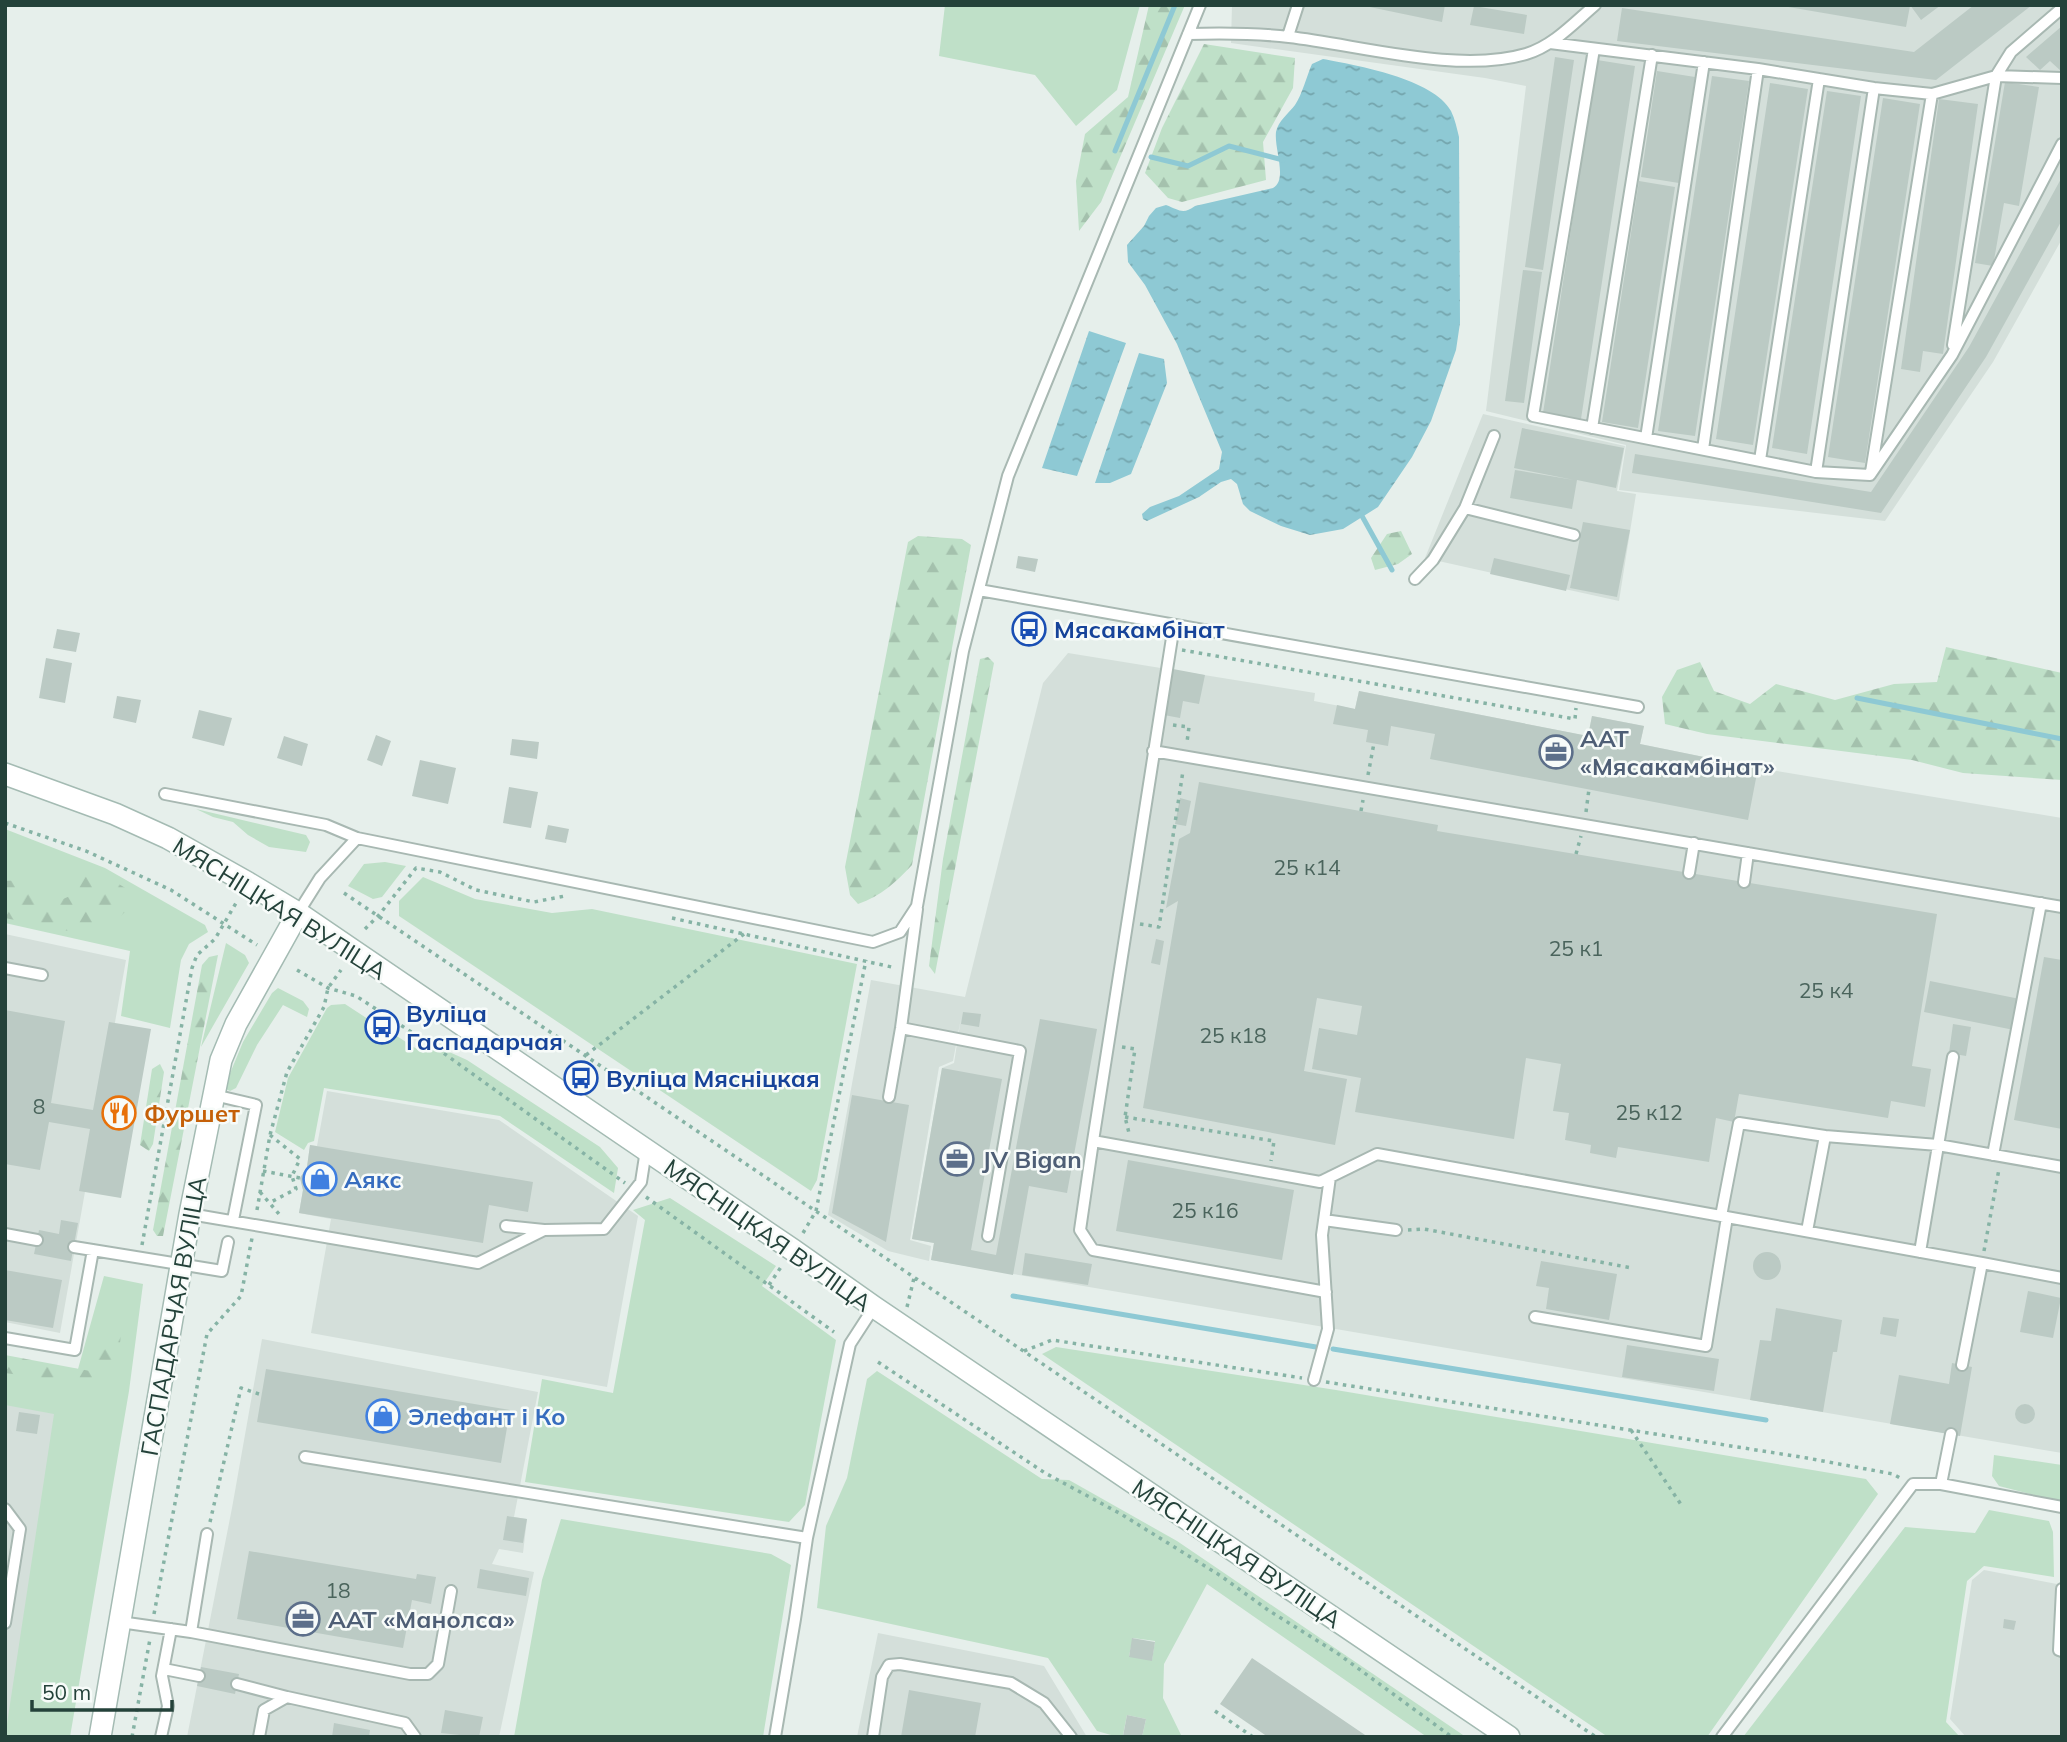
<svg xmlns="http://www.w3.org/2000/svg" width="2067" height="1742" font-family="Mulish,sans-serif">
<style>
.built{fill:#d4dfda}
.grass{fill:#bfe0c8;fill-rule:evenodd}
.forest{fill:url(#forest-firs)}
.water{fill:url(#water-ripples)}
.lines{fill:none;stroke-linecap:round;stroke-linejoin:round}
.stream{stroke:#8ec9d4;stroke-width:5}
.building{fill:#bbcac4}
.lane-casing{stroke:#a8b8b2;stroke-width:14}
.secondary-casing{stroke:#a4bbb3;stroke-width:24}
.path{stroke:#86b3a5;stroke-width:3.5;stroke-dasharray:3.5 5;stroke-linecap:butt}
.lane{stroke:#fff;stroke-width:10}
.secondary{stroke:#fff;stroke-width:21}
.labels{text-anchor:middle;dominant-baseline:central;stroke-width:5;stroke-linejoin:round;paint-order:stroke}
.number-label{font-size:21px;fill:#4a645c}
.transit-label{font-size:24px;font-weight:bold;fill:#164399;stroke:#f7fbf9;text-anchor:start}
.service-label{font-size:24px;font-weight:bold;fill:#4e5e75;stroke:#f7fbf9;text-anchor:start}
.street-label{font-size:24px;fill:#24423a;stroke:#f7fbf9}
.food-label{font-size:24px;font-weight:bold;fill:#c56008;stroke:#f7fbf9;text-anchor:start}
.shop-label{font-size:24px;font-weight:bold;fill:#366cbe;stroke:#f7fbf9;text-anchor:start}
</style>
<defs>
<pattern id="forest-firs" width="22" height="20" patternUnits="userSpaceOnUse" patternTransform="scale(1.75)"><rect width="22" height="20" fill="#bfe0c8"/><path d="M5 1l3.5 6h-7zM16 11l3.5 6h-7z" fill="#a4c1ad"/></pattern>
<pattern id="water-ripples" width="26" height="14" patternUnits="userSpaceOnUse" patternTransform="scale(1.75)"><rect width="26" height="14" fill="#8ec9d4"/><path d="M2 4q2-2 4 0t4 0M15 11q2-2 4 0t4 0" fill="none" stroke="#74a5ad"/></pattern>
</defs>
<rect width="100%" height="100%" fill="#e6efeb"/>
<!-- built -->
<path class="built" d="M1232 5H2062V239L1993 362 1885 521 1619 490 1626 445 1486 411 1526 86 1485 78 1231 43Z
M1483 414 1625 446 1617 491 1636 494 1619 601 1425 558Z
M1068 653 1315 693 1314 701 1355 709 1359 691 1588 736 1592 716 1644 726 1640 744 1758 768 2062 818V1453L931 1260 934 1243 912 1239 942 1068 954 1063 961 1018 953 1061 939 1067 910 1240 931 1246 929 1261 888 1251 828 1215 871 980 965 997 1043 683Z
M5 934 126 960 60 1333 5 1322Z
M327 1091 499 1120 638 1216 607 1387 311 1333 331 1219 299 1213 303 1190 300 1178 307 1167 310 1145 317 1146Z
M262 1339 538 1392 514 1517 527 1519 523 1553 499 1549 492 1564 534 1572 499 1737H187L232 1508Z
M5 1376 105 1391 5 1737Z
M1984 1570 2062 1585V1737H1966L1950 1719 1972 1580Z
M878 1633 1044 1666 1087 1737H857Z"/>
<!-- grass -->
<path class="grass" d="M945 5H1140L1117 90 1076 126 1035 75 939 56Z
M196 809 306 835 310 842 306 852 269 847 248 835 233 822 213 817Z
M5 829 105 868 205 925 208 932 189 944 181 960 170 1028 121 1016 130 951 5 923Z
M385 862 406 866 382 897 373 899 348 886 364 864Z
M423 877 475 899 552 913 592 909 857 964 817 1180 811 1191 399 916V901Z
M226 943 245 955 249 963 201 1047Z
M278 988 303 1001 309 1009 307 1017 283 1005 257 1045 236 1088 230 1091 224 1088 243 1042 272 993Z
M345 1004 371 1021 365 1030 383 1041 389 1031 423 1053 436 1046 467 1060 600 1147 618 1168 614 1193 500 1116 324 1088 314 1141 308 1143 304 1150 275 1132 288 1078 327 1008 331 1005Z
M670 1198 776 1266 762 1286 836 1340 805 1505 789 1522 525 1482 542 1379 613 1393 645 1220 633 1210Z
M104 1276 143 1284 129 1391 70 1737H5L54 1414 5 1405V1363L78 1369Z
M1056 1347 1336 1390 1866 1479 1878 1494 1707 1737H1608L1042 1354Z
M877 1371 1042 1479 1069 1480 1177 1541 1466 1737H1427L1207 1584 1164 1664 1163 1698 1182 1737H1142L1146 1719 1127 1715 1123 1735 1128 1737H1118L1097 1731 1048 1658 817 1608 826 1526 847 1478 867 1379ZM1133 1638 1155 1641 1152 1660 1129 1656Z
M1994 1455 2062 1465V1502L1999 1486 1992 1476Z
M1989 1510 2049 1521 2053 1532 2054 1577 1984 1566 1967 1581 1946 1722 1960 1737H1743L1905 1527 1975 1533Z
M561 1519 771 1554 791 1565 763 1737H514L542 1580Z"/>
<!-- forest -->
<path class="forest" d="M1149 5H1185L1101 202 1079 231 1076 181 1085 134 1128 97Z
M1204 44 1295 58 1293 88 1263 142 1266 180 1182 202 1168 198 1145 173 1162 128Z
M1401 531 1412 554 1398 564 1375 570 1371 558 1387 534Z
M918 536 962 539 971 545 912 865C896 882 881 896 858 904L850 895 845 867 908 542Z
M1946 647 2062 673V780L1963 773 1912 760 1707 734 1665 724 1662 697 1677 670 1700 662 1714 691 1750 704 1776 684 1835 700 1894 684 1937 682Z
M988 657 994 663 935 974 929 966 943 859 980 659Z
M84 868 109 878 127 889 126 911 109 927 88 935 5 918V881L21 880 36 894 56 902 70 896Z
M218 955 163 1236H157L153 1230 202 965 209 957Z
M160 1064 164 1072 153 1144 149 1151 140 1145 152 1069Z
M121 1334 116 1379 71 1382 5 1373V1355L90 1371 103 1337Z"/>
<!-- water -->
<path class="water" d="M1323 59C1356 65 1434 79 1451 111 1455 119 1457 129 1459 137L1460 323 1456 350 1431 421 1412 457 1378 507 1343 529 1310 535 1281 526 1250 511 1243 504 1237 484 1231 479 1221 482 1199 497 1147 521 1143 519 1142 514 1150 507 1179 496 1219 469 1222 452 1177 344 1145 285 1128 262 1127 245 1144 226 1149 216 1156 208 1166 205C1179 210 1183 215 1195 206L1273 188C1288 180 1274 149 1276 132 1278 121 1289 113 1295 105 1302 95 1307 75 1312 64Z
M1089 331 1126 343 1077 476 1042 468Z
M1139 353 1164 359 1167 383 1131 474 1110 483H1095Z"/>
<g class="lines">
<!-- stream -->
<path class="stream" d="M1115 151 1175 5
M1151 157 1188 166 1229 146 1283 160
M1362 516 1392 570
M1857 698 2062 739
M1013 1296 1316 1347
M1333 1349 1766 1420"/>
</g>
<!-- building -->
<path class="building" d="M1360 5H1445L1442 22Z
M1777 5H1907L1910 6 1906 27Z
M1910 5H1941L1921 20Z
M1974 5H2032L1936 80 1617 41 1622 8 1914 52Z
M1474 6 1527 15 1524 34 1470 25Z
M2062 26V72L2050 61 2040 70 2026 57Z
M1555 57 1574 60 1543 270 1525 267Z
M1597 60 1635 66 1581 419 1543 413Z
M1657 71 1695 77 1679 183 1641 177Z
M1712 76 1749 81 1695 436 1658 431Z
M2005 82 2039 87 2019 206 2004 203 1993 266 1975 263Z
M1770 83 1808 89 1753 445 1716 439Z
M1827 91 1861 96 1807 454 1772 448Z
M1883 98 1920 104 1865 463 1828 457Z
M1939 99 1978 104 1943 354 1923 351 1920 372 1901 369Z
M2062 177V220L1986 357 1881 513 1632 473 1635 454 1871 492 1969 347Z
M1639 181 1675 187 1638 428 1602 422Z
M1523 270 1542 272 1524 403 1505 401Z
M1522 428 1624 448 1616 488 1577 480 1572 509 1510 498 1515 470 1574 480 1514 468Z
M1583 522 1630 530 1617 597 1570 588Z
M1018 556 1038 559 1035 572 1016 568Z
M1494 558 1570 575 1566 591 1490 574Z
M57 629 80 633 76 652 53 648Z
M46 658 72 663 65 703 39 698Z
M1173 669 1205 675 1199 704 1183 701 1180 718 1164 715Z
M1359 691 1588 736 1592 716 1644 726 1640 744 1758 768 1748 820 1430 759 1435 734 1391 726 1388 746 1366 742 1368 730 1333 724 1337 705 1355 709Z
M117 696 141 700 136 723 113 718Z
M199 710 232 718 224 746 192 738Z
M376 735 391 741 382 766 367 760Z
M284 736 308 744 302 766 277 758Z
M512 739 539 742 537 759 510 755Z
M420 760 456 768 448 804 412 796Z
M1199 782 1438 825 1437 831 1443 832 1937 914 1912 1066 1931 1069 1925 1107 1891 1101 1888 1118 1739 1094 1734 1122 1716 1118 1709 1162 1618 1147 1616 1158 1590 1153 1591 1145 1565 1140 1569 1113 1553 1111 1561 1064 1526 1058 1514 1139 1355 1112 1361 1078 1312 1069 1319 1028 1357 1035 1362 1006 1317 998 1304 1071 1347 1079 1335 1145 1143 1108 1178 901 1166 908 1179 839 1190 833Z
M509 787 538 792 531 828 503 823Z
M1180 798 1191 801 1186 826 1175 824Z
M548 825 569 829 566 843 545 839Z
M1156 939 1164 941 1160 965 1151 963Z
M2044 957 2062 960V1129L2014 1120Z
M1930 981 2025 1000 2019 1031 1924 1012Z
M5 1010 65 1021 51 1103 93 1110 109 1022 151 1029 121 1198 79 1191 90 1129 49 1122 40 1170 5 1164Z
M963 1012 981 1014 979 1027 961 1024Z
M1040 1019 1097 1029 1067 1193 1029 1186 1013 1275 931 1260 934 1243 912 1239 942 1068 1002 1079 971 1250 996 1255Z
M1953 1024 1971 1027 1966 1056 1949 1053Z
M852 1095 909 1105 886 1242 832 1213Z
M310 1145 533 1182 528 1212 489 1205 483 1243 299 1213 303 1190 300 1178 307 1167Z
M1128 1160 1294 1190 1282 1260 1116 1231Z
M61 1220 78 1223 71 1261 34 1254 39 1230 59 1234Z
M1753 1266a14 14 0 1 1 28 0a14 14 0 1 1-28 0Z
M1025 1253 1092 1264 1088 1285 1022 1275Z
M1541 1261 1617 1274 1609 1320 1546 1309 1549 1288 1536 1286Z
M5 1270 62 1280 53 1328 5 1320Z
M2028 1291 2061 1298 2053 1338 2020 1332Z
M1776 1308 1842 1320 1837 1352H1833L1823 1412 1750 1400 1760 1340 1771 1341Z
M1883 1317 1899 1319 1896 1337 1880 1334Z
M1627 1345 1719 1359 1714 1391 1622 1377Z
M1952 1363 1972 1367 1960 1436 1890 1424 1899 1375 1949 1384Z
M266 1369 510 1410 501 1463 257 1422Z
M2015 1414a10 10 0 1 1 20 0a10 10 0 1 1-20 0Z
M19 1412 40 1415 37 1434 16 1431Z
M507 1516 527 1519 523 1543 503 1540Z
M249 1551 416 1579 417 1574 436 1577 431 1604 412 1600 403 1648 237 1619Z
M480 1569 529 1578 526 1596 477 1588Z
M2004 1619 2016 1621 2014 1630 2003 1628Z
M1132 1638 1155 1642 1152 1661 1129 1657Z
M1252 1658 1368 1737H1268L1220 1704Z
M201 1667 239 1674 235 1694 197 1686Z
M909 1690 981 1703 975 1737H901Z
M445 1710 483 1717 479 1737 441 1733Z
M1127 1715 1146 1719 1142 1737 1123 1736Z
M334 1723 370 1730 369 1737H332Z"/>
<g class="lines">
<defs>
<path id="lane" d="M1188 34C1222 33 1255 33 1289 37 1359 45 1458 74 1526 54 1553 46 1574 23 1595 5
M1288 36 1298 5
M1550 43 1758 69 1874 88 1932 94 1996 76 2062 78
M1594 49 1533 416 1816 472 1870 475 1952 355 2062 144
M1953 345 1996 76 2011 52 2062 8
M1592 428 1652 55
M1646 438 1704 62
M1703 449 1758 69
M1760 460 1819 79
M1816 472 1874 88
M1871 472 1932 94
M1465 508 1494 436
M1415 579 1433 560 1465 508 1574 535
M979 590 1638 707
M1174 625 1093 1141 1320 1182 1377 1154 1982 1263
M1153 751 2062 907
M165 794 326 825 357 838
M1689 873 1694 843
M1744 882 1748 853
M298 913 320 878 357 838 873 942 900 932 917 906 963 651 1008 476 1200 5
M5 968 42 975
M901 1028 1020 1051 988 1236
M214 1095 256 1105 233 1220
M889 1097 901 1028 917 909
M1825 1136 1938 1145 2062 1167
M1093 1141 1080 1230 1093 1250 1326 1292
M1993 1155 2041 903
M190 1214 478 1263 544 1230
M1721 1216 1739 1123 1825 1136 1807 1231
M1324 1220 1396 1230
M506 1226 544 1230 604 1229 641 1182 646 1150
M5 1234 37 1240
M74 1247 222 1271 228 1242
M1920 1252 1953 1057
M1535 1317 1706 1346 1727 1217
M5 1338 75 1350 93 1250
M1962 1365 1982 1263 2062 1278
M1314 1380 1328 1329 1322 1235 1330 1177
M305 1457 807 1538
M1941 1484 1951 1434
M5 1509 20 1529 5 1623
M2062 1589 2059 1650 2062 1651
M120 1622 191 1632 410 1674H428L438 1664 451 1591
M191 1632 207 1534
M164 1669 199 1676
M237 1684 287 1697
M161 1737 168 1706 162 1676 171 1629
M259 1737 264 1710 287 1697 405 1723 415 1737
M775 1737 795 1619 807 1538 850 1344 874 1307
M873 1737 882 1677 889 1665 900 1664 1011 1683 1044 1703 1071 1737
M1722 1737 1913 1484H1941L2062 1507"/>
<path id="secondary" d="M5 774 115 814 168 838 248 883 298 913 793 1250 874 1307 1509 1737
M100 1737 190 1214 221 1060 236 1024 298 913"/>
</defs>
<!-- lane casing -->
<use href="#lane" class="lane-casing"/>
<!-- secondary casing -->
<use href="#secondary" class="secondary-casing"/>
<!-- path -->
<path class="path" d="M1182 650 1575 719 1576 708
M1173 725 1189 727 1187 742
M1368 775 1374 743
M1361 811 1363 800
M1586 812 1589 789
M5 823 86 851 171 890 257 945
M1576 854 1581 836
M344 893 1596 1737
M672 918 896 968
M1140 924 1159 927 1183 771
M365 929 379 915 416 868 440 872 476 890 534 902 565 896
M297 970 328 988 356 996 442 1052 625 1183
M1122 1047 1135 1049 1125 1117 1129 1133
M586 1055 744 934
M1125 1117 1274 1141 1271 1161
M270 1135 300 1159 292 1176 296 1189 271 1202
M263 1171 300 1178
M260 1192 279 1214
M646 1197 834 1332
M257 1210 270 1135 287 1072 324 1007 328 988 341 970
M1408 1230 1424 1229 1632 1268
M803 1233 816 1211 866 960
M142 1245 192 968 197 955 215 939 236 903
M1984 1251 1999 1169
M769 1285 781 1267
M907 1307 914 1278
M1024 1351 1052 1340 1302 1378
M878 1362 1045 1473 1121 1514 1221 1576 1268 1610 1337 1653 1452 1737
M1326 1382 1807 1458 1893 1474 1902 1479
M1631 1430 1682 1506
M210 1522 241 1388 262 1395
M154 1614 207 1334 241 1296 252 1238
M1215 1711 1253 1737
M132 1737 150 1639"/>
<!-- lane -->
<use href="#lane" class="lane"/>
<!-- secondary -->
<use href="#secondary" class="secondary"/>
</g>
<!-- icons -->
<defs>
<symbol id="bus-ring" viewBox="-11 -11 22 22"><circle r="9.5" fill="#f7fbf9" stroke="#1a4fb4" stroke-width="1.5"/><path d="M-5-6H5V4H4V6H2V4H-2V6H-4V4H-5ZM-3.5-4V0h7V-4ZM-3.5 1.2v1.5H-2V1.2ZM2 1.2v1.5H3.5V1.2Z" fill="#1a4fb4"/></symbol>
<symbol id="office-ring" viewBox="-11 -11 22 22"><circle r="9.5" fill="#f7fbf9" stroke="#5c6f8a" stroke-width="1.5"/><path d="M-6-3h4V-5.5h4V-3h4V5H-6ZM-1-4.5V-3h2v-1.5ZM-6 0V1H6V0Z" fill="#5c6f8a"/></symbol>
<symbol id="restaurant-ring" viewBox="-11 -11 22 22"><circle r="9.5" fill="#f7fbf9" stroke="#e8710a" stroke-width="1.5"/><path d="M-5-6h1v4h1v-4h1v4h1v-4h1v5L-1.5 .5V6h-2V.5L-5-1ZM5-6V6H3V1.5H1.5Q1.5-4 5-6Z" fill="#e8710a"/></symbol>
<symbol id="shop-ring" viewBox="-11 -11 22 22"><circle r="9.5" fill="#f7fbf9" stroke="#3f7fe0" stroke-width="1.5"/><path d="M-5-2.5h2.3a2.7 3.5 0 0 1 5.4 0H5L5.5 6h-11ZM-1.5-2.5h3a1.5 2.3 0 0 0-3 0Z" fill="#3f7fe0"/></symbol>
</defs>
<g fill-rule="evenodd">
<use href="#bus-ring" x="1010" y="610" width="38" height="38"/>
<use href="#office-ring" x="1537" y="733" width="38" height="38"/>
<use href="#bus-ring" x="363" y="1008" width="38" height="38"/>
<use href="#bus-ring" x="562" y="1059" width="38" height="38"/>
<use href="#restaurant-ring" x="100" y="1094" width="38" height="38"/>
<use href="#office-ring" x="938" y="1140" width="38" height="38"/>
<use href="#shop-ring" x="301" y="1160" width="38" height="38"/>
<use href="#shop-ring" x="364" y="1397" width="38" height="38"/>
<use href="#office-ring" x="284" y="1600" width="38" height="38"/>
</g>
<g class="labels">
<!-- number labels -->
<g class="number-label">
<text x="1307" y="867">25 к14</text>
<text x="1576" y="948">25 к1</text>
<text x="1826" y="990">25 к4</text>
<text x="1233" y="1035">25 к18</text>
<text x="39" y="1106">8</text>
<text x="1649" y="1112">25 к12</text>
<text x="1205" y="1210">25 к16</text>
<text x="338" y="1590">18</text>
</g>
<!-- transit labels -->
<g class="transit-label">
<text x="1054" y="629">Мясакамбінат</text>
<text x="406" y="1013">Вуліца<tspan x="406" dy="28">Гаспадарчая</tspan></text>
<text x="606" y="1078">Вуліца Мясніцкая</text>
</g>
<!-- service labels -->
<g class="service-label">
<text x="1580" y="738">ААТ<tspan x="1580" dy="28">«Мясакамбінат»</tspan></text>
<text x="982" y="1159">JV Bigan</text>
<text x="328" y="1619">ААТ «Манолса»</text>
</g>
<!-- street labels -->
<g class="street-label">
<text transform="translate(280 908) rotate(32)">МЯСНІЦКАЯ ВУЛІЦА</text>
<text transform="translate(768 1235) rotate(35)">МЯСНІЦКАЯ ВУЛІЦА</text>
<text transform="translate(173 1316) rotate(-80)">ГАСПАДАРЧАЯ ВУЛІЦА</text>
<text transform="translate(1237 1553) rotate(34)">МЯСНІЦКАЯ ВУЛІЦА</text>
</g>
<!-- food labels -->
<g class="food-label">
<text x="144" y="1113">Фуршет</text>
</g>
<!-- shop labels -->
<g class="shop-label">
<text x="344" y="1179">Аякс</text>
<text x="408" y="1416">Элефант і Ко</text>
</g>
</g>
<!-- border -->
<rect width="2067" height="1742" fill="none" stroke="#24423a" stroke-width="14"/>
<!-- scale -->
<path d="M32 1700v10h140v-10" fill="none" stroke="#24423a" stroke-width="3.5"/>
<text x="42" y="1700" font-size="21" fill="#24423a" stroke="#f7fbf9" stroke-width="5" paint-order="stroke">50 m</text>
</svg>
